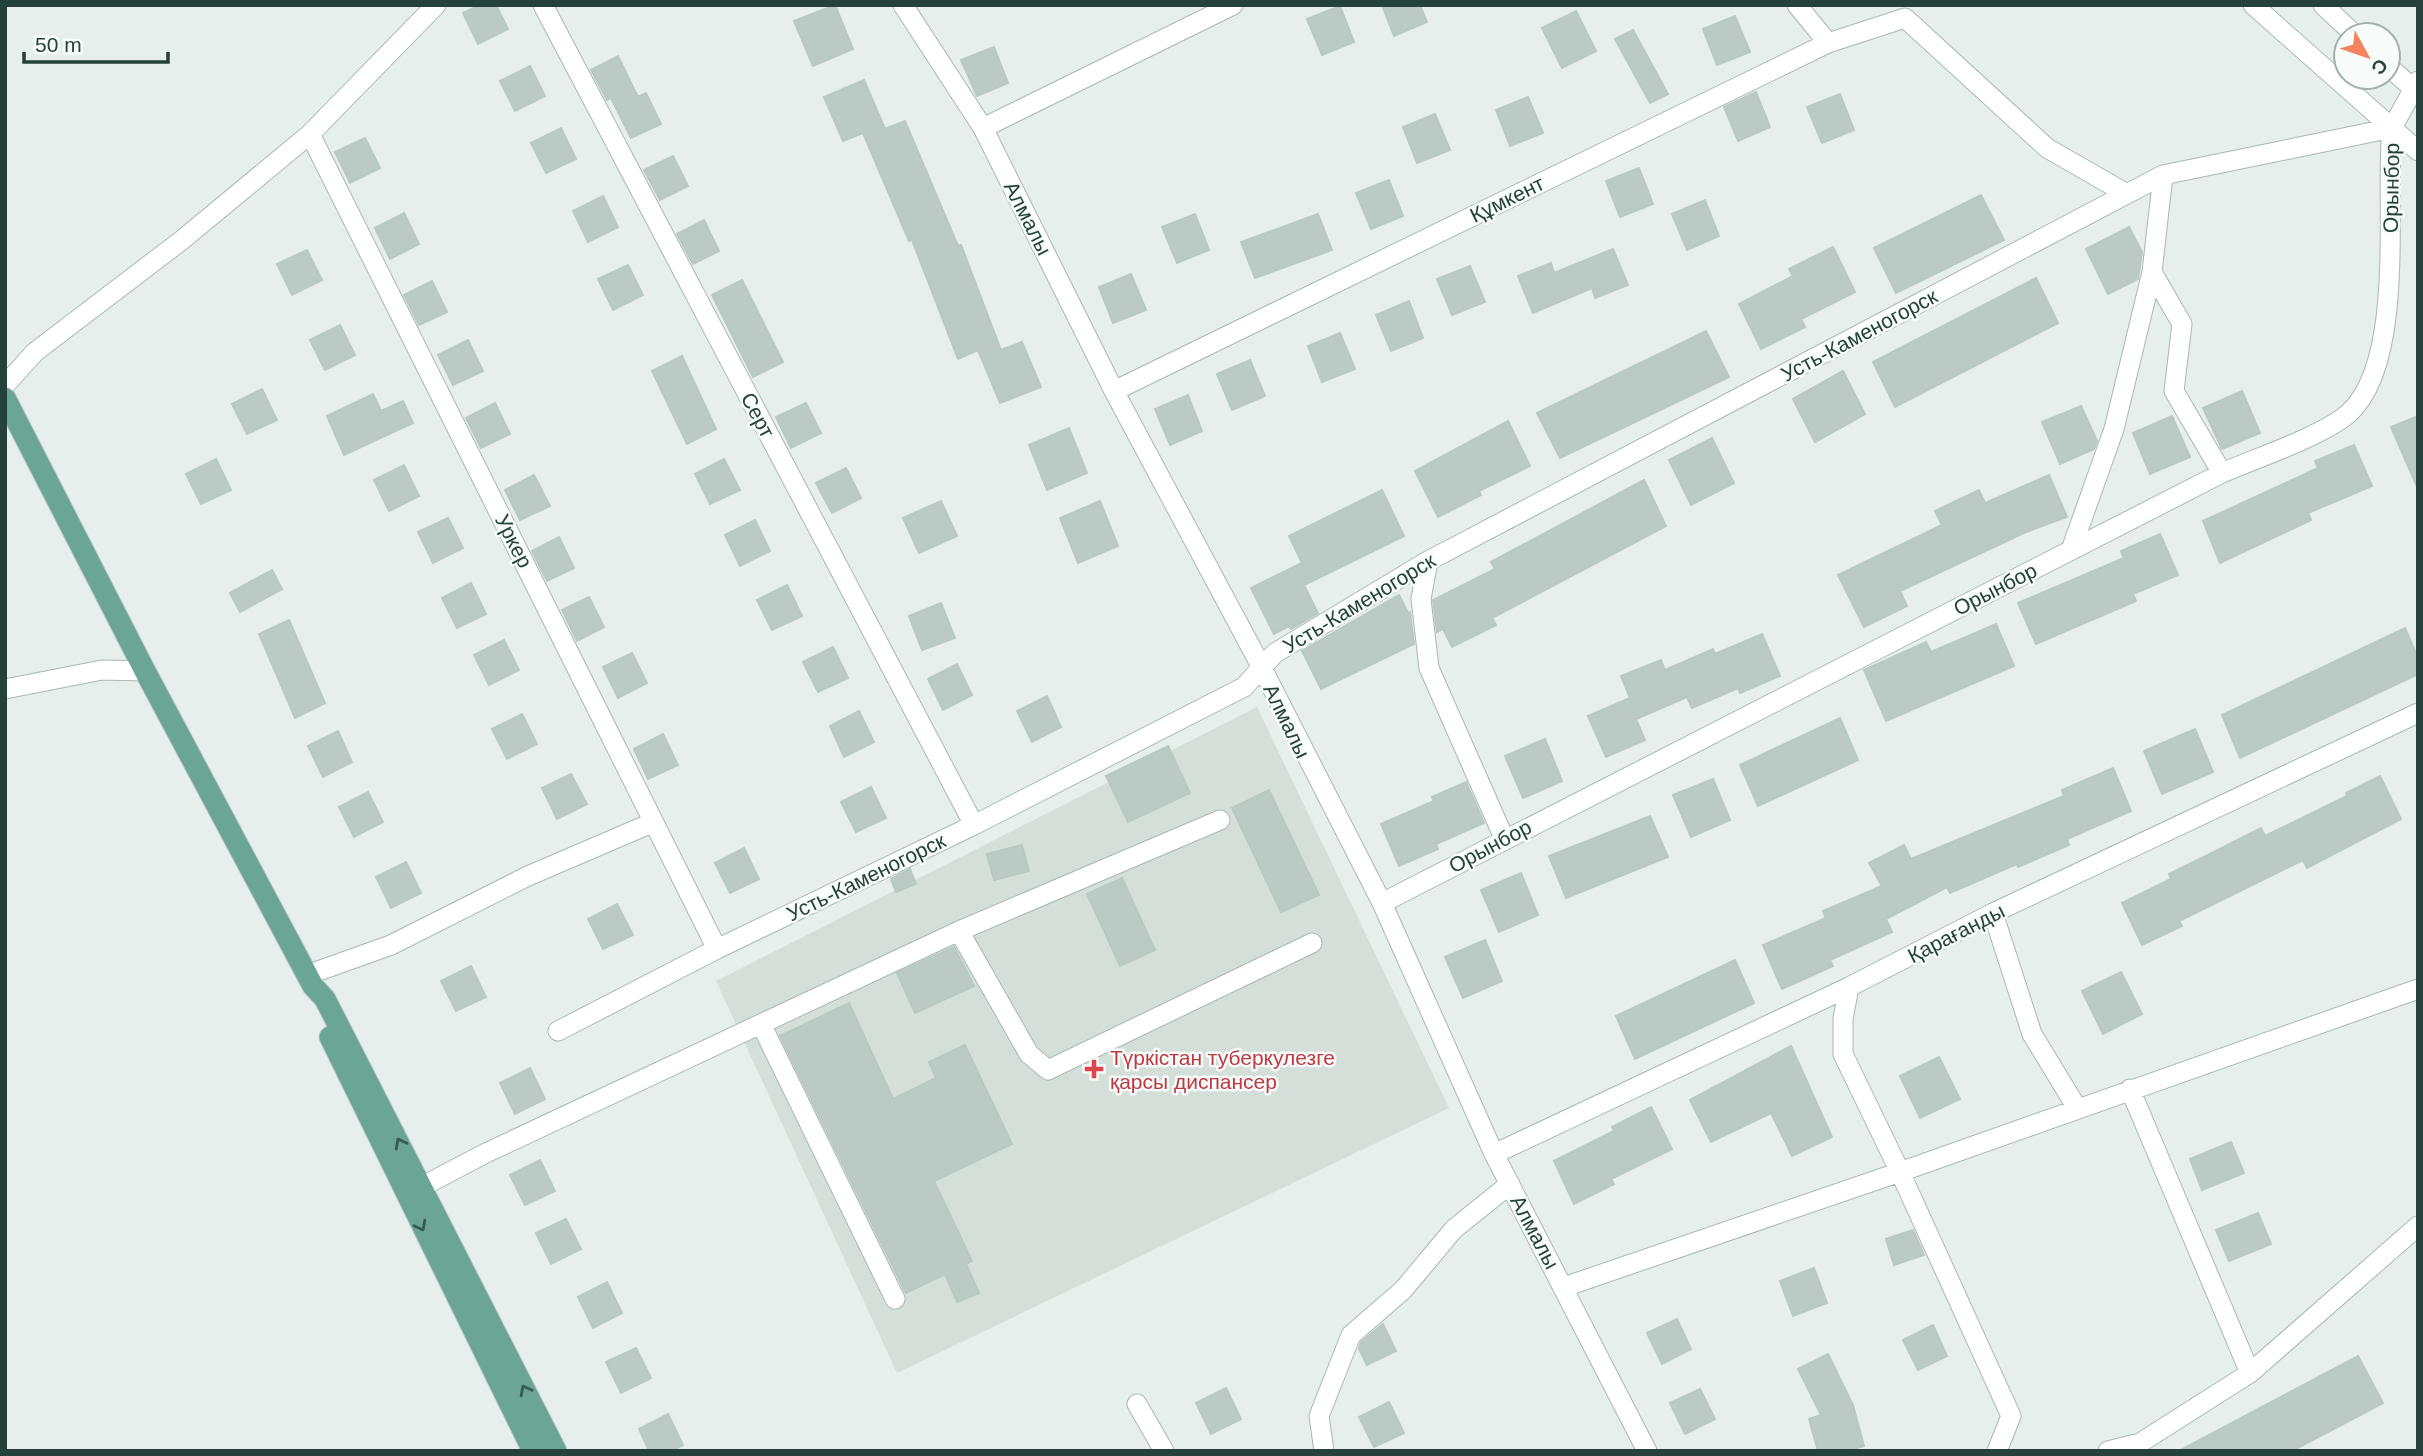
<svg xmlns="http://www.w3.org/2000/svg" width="2423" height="1456" font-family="Helvetica,sans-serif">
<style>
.built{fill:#d4dfda}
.building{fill:#bbcac4;stroke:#b8c9c2;stroke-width:2}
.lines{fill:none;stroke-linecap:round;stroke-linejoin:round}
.minor-casing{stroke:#a8b8b2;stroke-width:21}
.major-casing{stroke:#c2cac8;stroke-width:23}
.minor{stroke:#fff;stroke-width:19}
.major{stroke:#6aa596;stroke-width:21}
.oneway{stroke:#365b51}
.health-dot{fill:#e0444e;stroke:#f7fbf9;stroke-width:2.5}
.labels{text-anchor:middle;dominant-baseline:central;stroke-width:5;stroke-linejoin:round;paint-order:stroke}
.street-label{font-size:21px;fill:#24423a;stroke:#f7fbf9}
.health-label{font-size:21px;fill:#be3a42;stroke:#f7fbf9;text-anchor:start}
</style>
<rect width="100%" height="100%" fill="#e6efeb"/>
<!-- built -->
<path class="built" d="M1257 707 1449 1108 897 1373 716 981Z"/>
<!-- building -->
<path class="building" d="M480 5H496L508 29 478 44 463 13Z
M835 5 853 49 813 66 794 21Z
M1382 5H1420L1427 22 1394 36Z
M1340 6 1354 42 1322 55 1307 19Z
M1576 11 1596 51 1562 68 1542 28Z
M1735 16 1750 52 1717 65 1703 29Z
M1633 30 1668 94 1650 103 1615 39Z
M994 47 1008 83 977 96 961 60Z
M618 56 638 97 646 93 661 124 631 138 611 98 607 100 591 70Z
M530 66 545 96 515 111 500 81Z
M864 80 885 129 905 121 958 246 961 245 1001 350 1022 342 1041 387 1000 403 978 350 958 359 912 240 909 241 863 133 843 141 824 97Z
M1756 92 1770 127 1738 141 1724 107Z
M1840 94 1854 130 1822 143 1807 107Z
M1528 97 1543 133 1510 146 1496 110Z
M1435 114 1450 150 1417 163 1403 127Z
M561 128 576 159 546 173 531 143Z
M365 138 380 168 350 183 335 152Z
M673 156 688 186 660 200 644 170Z
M1639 168 1653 204 1620 217 1606 181Z
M1389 180 1403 216 1371 229 1356 193Z
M1981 195 2004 240 1896 293 1874 248Z
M603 196 618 227 588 242 573 211Z
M1705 200 1719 236 1687 250 1672 214Z
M404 213 419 244 390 259 375 228Z
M1195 214 1209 250 1177 263 1162 227Z
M1318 214 1332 250 1255 278 1241 242Z
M704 220 719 251 693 264 677 234Z
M2129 227 2142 252 2138 279 2108 294 2086 249Z
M1833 247 1855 292 1801 319 1805 327 1761 349 1739 304 1793 276 1789 269Z
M1613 249 1628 285 1595 298 1592 288 1533 313 1518 276 1551 263 1554 273Z
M307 250 322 280 292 295 277 264Z
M628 265 643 295 613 310 598 279Z
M1470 266 1485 302 1452 315 1437 279Z
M1131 274 1146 310 1113 323 1099 287Z
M2036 278 2058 323 1895 407 1873 362Z
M742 280 783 362 753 377 712 295Z
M432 281 447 312 419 325 404 295Z
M1409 301 1423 338 1391 351 1376 315Z
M340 325 355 355 325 370 310 340Z
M1706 331 1729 377 1560 458 1537 413Z
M1340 333 1355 369 1322 382 1308 346Z
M468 340 483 371 453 385 438 355Z
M682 356 716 429 687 444 652 371Z
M1250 360 1265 396 1232 410 1217 374Z
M1843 371 1865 414 1815 442 1793 399Z
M262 389 277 420 247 434 232 404Z
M2242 391 2260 433 2222 449 2203 408Z
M373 394 381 411 403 401 413 423 344 455 327 416Z
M1188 395 1202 431 1170 445 1155 409Z
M495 403 510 434 481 448 466 418Z
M806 403 821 433 791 448 776 417Z
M2081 406 2097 441 2094 449 2060 464 2042 422Z
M2172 416 2190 457 2150 474 2133 433Z
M2418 416V489L2391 427Z
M1508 421 1530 466 1479 491 1481 495 1438 517 1415 471Z
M1069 428 1087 473 1047 490 1029 445Z
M1712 438 1734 483 1691 505 1669 460Z
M2354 445 2372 486 2308 513 2311 520 2220 563 2203 521 2318 468 2315 461Z
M216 459 231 490 201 504 186 474Z
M724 459 740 490 710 504 695 474Z
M404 465 419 496 389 511 374 480Z
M846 468 861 498 832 513 816 483Z
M534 475 550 506 520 520 505 490Z
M2049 475 2067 517 2026 532 1900 591 1907 606 1864 627 1838 575 1942 525 1935 511 1979 490 1985 503Z
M1644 480 1666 526 1492 618 1496 625 1452 647 1443 629 1437 632 1433 600 1495 569 1491 562Z
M1382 490 1404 536 1304 585 1318 613 1291 629 1289 626 1274 634 1251 588 1302 563 1289 536Z
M941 501 957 536 919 553 903 518Z
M1100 501 1118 546 1078 563 1060 518Z
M448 518 463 548 433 563 418 532Z
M755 520 770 551 740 566 725 535Z
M2160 534 2178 575 2133 594 2136 601 2036 644 2018 603 2124 558 2121 551Z
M559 537 574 568 547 581 532 551Z
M272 570 282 589 240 612 230 593Z
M471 583 486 614 457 628 442 598Z
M787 585 802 616 772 630 757 600Z
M1399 595 1408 613 1410 612 1414 644 1321 689 1302 651Z
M589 597 604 627 577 641 562 610Z
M941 603 955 638 922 650 909 616Z
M289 620 325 703 295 718 259 634Z
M1996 624 2014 666 1886 721 1864 670 1926 642 1931 652Z
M2405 628 2418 658V674L2240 758 2222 715Z
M1762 634 1780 676 1740 693 1738 688 1692 708 1687 697 1636 719 1645 740 1606 757 1588 716 1630 698 1621 676 1661 660 1665 670 1713 649 1715 654Z
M504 640 519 670 489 685 474 655Z
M833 647 848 678 818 692 803 662Z
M632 653 647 683 618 698 603 667Z
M957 664 972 695 943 710 928 679Z
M1047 696 1061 727 1032 742 1017 711Z
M859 711 874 742 844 757 830 726Z
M522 714 537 744 507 759 492 729Z
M1840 718 1858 760 1758 806 1740 765Z
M2195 729 2213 772 2162 794 2144 751Z
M338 731 352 762 323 777 308 746Z
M663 734 678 765 648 779 634 749Z
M1545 739 1562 781 1523 798 1505 756Z
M1168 746 1190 793 1128 822 1106 776Z
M2113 768 2131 811 2067 839 2069 845 2018 867 2017 864 1950 893 1947 887 1886 919 1892 932 1830 960 1833 966 1782 989 1763 945 1826 918 1823 911 1882 886 1869 863 1904 845 1911 859 2064 796 2062 790Z
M571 774 587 804 557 819 542 788Z
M2380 776 2401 819 2307 868 2303 860 2179 921 2182 926 2142 945 2122 903 2171 879 2169 874 2208 855 2261 828 2265 836 2347 796 2346 793Z
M1713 779 1730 820 1691 837 1673 795Z
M1466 782 1484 823 1436 844 1438 849 1399 866 1381 824 1434 801 1432 797Z
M871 787 886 818 856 832 841 802Z
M1269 790 1319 895 1281 912 1232 808Z
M368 792 383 822 354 837 339 807Z
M1650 816 1668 857 1566 898 1549 856Z
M1022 845 1029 871 994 880 987 854Z
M744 848 759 879 730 893 715 863Z
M406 862 421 893 391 908 376 877Z
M910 869 916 884 896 892 891 879Z
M1521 873 1538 915 1499 932 1481 890Z
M1122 878 1155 950 1120 966 1087 894Z
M617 904 633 935 603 949 588 919Z
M1485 940 1502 981 1463 998 1445 957Z
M954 947 974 986 915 1013 897 973Z
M1735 960 1754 1003 1635 1059 1616 1016Z
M471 966 486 997 456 1011 441 981Z
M2121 972 2142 1014 2103 1034 2082 991Z
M849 1003 893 1099 936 1078 929 1062 965 1045 1012 1144 934 1181 972 1261 966 1264 979 1293 957 1302 945 1274 906 1293 780 1036Z
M1791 1046 1832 1137 1792 1156 1771 1113 1711 1142 1690 1100Z
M1939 1057 1960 1099 1920 1118 1900 1076Z
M530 1068 545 1099 515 1114 500 1083Z
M1651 1107 1672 1149 1611 1179 1614 1184 1574 1204 1554 1161 1614 1131 1612 1127Z
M2231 1142 2244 1173 2202 1190 2190 1159Z
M540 1160 555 1191 525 1205 510 1175Z
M2258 1213 2271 1244 2229 1261 2216 1230Z
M566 1219 581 1249 551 1264 536 1233Z
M1913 1230 1924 1255 1894 1265 1886 1239Z
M1814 1268 1827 1303 1793 1316 1780 1281Z
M607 1282 622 1313 593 1328 578 1297Z
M1677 1319 1691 1349 1662 1364 1647 1333Z
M1383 1324 1396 1351 1367 1365 1359 1349 1361 1342Z
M1933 1325 1947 1356 1918 1370 1903 1340Z
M636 1348 651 1378 621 1393 606 1362Z
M1828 1354 1853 1405 1864 1446 1846 1451H1818L1809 1419 1821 1415 1798 1369Z
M2358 1356 2383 1403 2292 1451H2179Z
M1226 1388 1241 1419 1211 1434 1196 1403Z
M1700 1389 1715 1419 1685 1434 1670 1403Z
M1389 1402 1404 1433 1374 1447 1359 1417Z
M668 1414 683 1445 671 1451H649L639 1429Z"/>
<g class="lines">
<defs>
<path id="minor" d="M543 5 974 825
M903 5 983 128 1114 391 1262 668 1382 903 1494 1154 1647 1451
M1797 5 1828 43
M2253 5 2418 151
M2323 5 2355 35
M2388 66 2418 93
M983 128 1233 5
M310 134 717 949
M2152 272 2182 324 2174 391 2222 473
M5 385 35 352 182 240 310 134 436 5
M1114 391 1828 43 1905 18 2047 148 2127 194
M2071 550 2114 429 2152 272 2163 175
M1428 561 1421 599 1429 668 1504 838
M5 689 102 670 145 671
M1382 903 2222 473C2259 457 2306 442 2340 420 2409 376 2384 201 2392 128
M1993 913 2032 1034 2077 1108
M959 931 1029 1054 1048 1070 1312 943
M307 975 391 945 528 876 654 822
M1849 987 1843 1019V1054L1900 1172 2011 1416 1997 1451
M761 1024 895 1299
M558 1031 717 949 974 825 1244 687 1275 653 1428 561 2163 175 2392 128 2418 81
M2130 1089 2250 1373
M1494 1154 1849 987 1993 913 2418 713
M423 1186 486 1153 959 931 1220 820
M1564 1287 1900 1172 2418 989
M1137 1404 1164 1451
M1324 1451 1319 1416 1351 1335 1403 1290 1454 1229 1510 1184
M2108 1451 2140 1443 2250 1373 2418 1226"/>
<path id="major" d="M5 398 145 671 313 986 325 999 556 1451
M330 1037 533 1451"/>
</defs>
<!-- minor casing -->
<use href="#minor" class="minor-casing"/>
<!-- major casing -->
<use href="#major" class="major-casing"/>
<!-- minor -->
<use href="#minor" class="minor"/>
<!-- major -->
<use href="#major" class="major"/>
</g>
<!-- one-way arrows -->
<defs><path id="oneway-chevron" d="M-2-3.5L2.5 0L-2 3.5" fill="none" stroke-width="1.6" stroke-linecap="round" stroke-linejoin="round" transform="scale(1.75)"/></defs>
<g class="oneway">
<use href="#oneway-chevron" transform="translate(400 1143) rotate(-118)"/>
<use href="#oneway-chevron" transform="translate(421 1226) rotate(63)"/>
<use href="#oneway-chevron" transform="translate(525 1390) rotate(-117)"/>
</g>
<!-- markers -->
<path class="health-dot" d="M1090.5 1058.5h7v7h7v7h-7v7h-7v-7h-7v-7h7z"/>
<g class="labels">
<!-- street labels -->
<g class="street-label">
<text transform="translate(2391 188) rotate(-89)">Орынбор</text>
<text transform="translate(1507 199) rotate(-26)">Құмкент</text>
<text transform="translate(1028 218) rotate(63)">Алмалы</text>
<text transform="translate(1859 335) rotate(-28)">Усть-Каменогорск</text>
<text transform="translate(758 415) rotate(62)">Серт</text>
<text transform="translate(514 541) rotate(63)">Уркер</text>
<text transform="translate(1995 589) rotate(-27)">Орынбор</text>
<text transform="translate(1359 603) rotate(-31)">Усть-Каменогорск</text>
<text transform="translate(1287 721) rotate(64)">Алмалы</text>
<text transform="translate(1490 846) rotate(-28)">Орынбор</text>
<text transform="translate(866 877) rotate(-26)">Усть-Каменогорск</text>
<text transform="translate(1956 933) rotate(-27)">Қарағанды</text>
<text transform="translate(1535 1232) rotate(62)">Алмалы</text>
</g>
<!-- health labels -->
<g class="health-label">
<text x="1110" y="1057">Түркістан туберкулезге<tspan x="1110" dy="24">қарсы диспансер</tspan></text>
</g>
</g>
<!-- border -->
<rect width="2423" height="1456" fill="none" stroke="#24423a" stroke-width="14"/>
<!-- north arrow -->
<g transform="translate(2367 56) rotate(130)"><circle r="33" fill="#f7fbf9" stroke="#a3b1ad" stroke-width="2"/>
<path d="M0-5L12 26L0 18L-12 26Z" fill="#f4845f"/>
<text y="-10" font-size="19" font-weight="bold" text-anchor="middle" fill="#24423a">С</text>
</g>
<!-- scale -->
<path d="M24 52v10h144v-10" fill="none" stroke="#24423a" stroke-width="3.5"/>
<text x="35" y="52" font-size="21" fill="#24423a" stroke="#f7fbf9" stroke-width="5" paint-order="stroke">50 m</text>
</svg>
